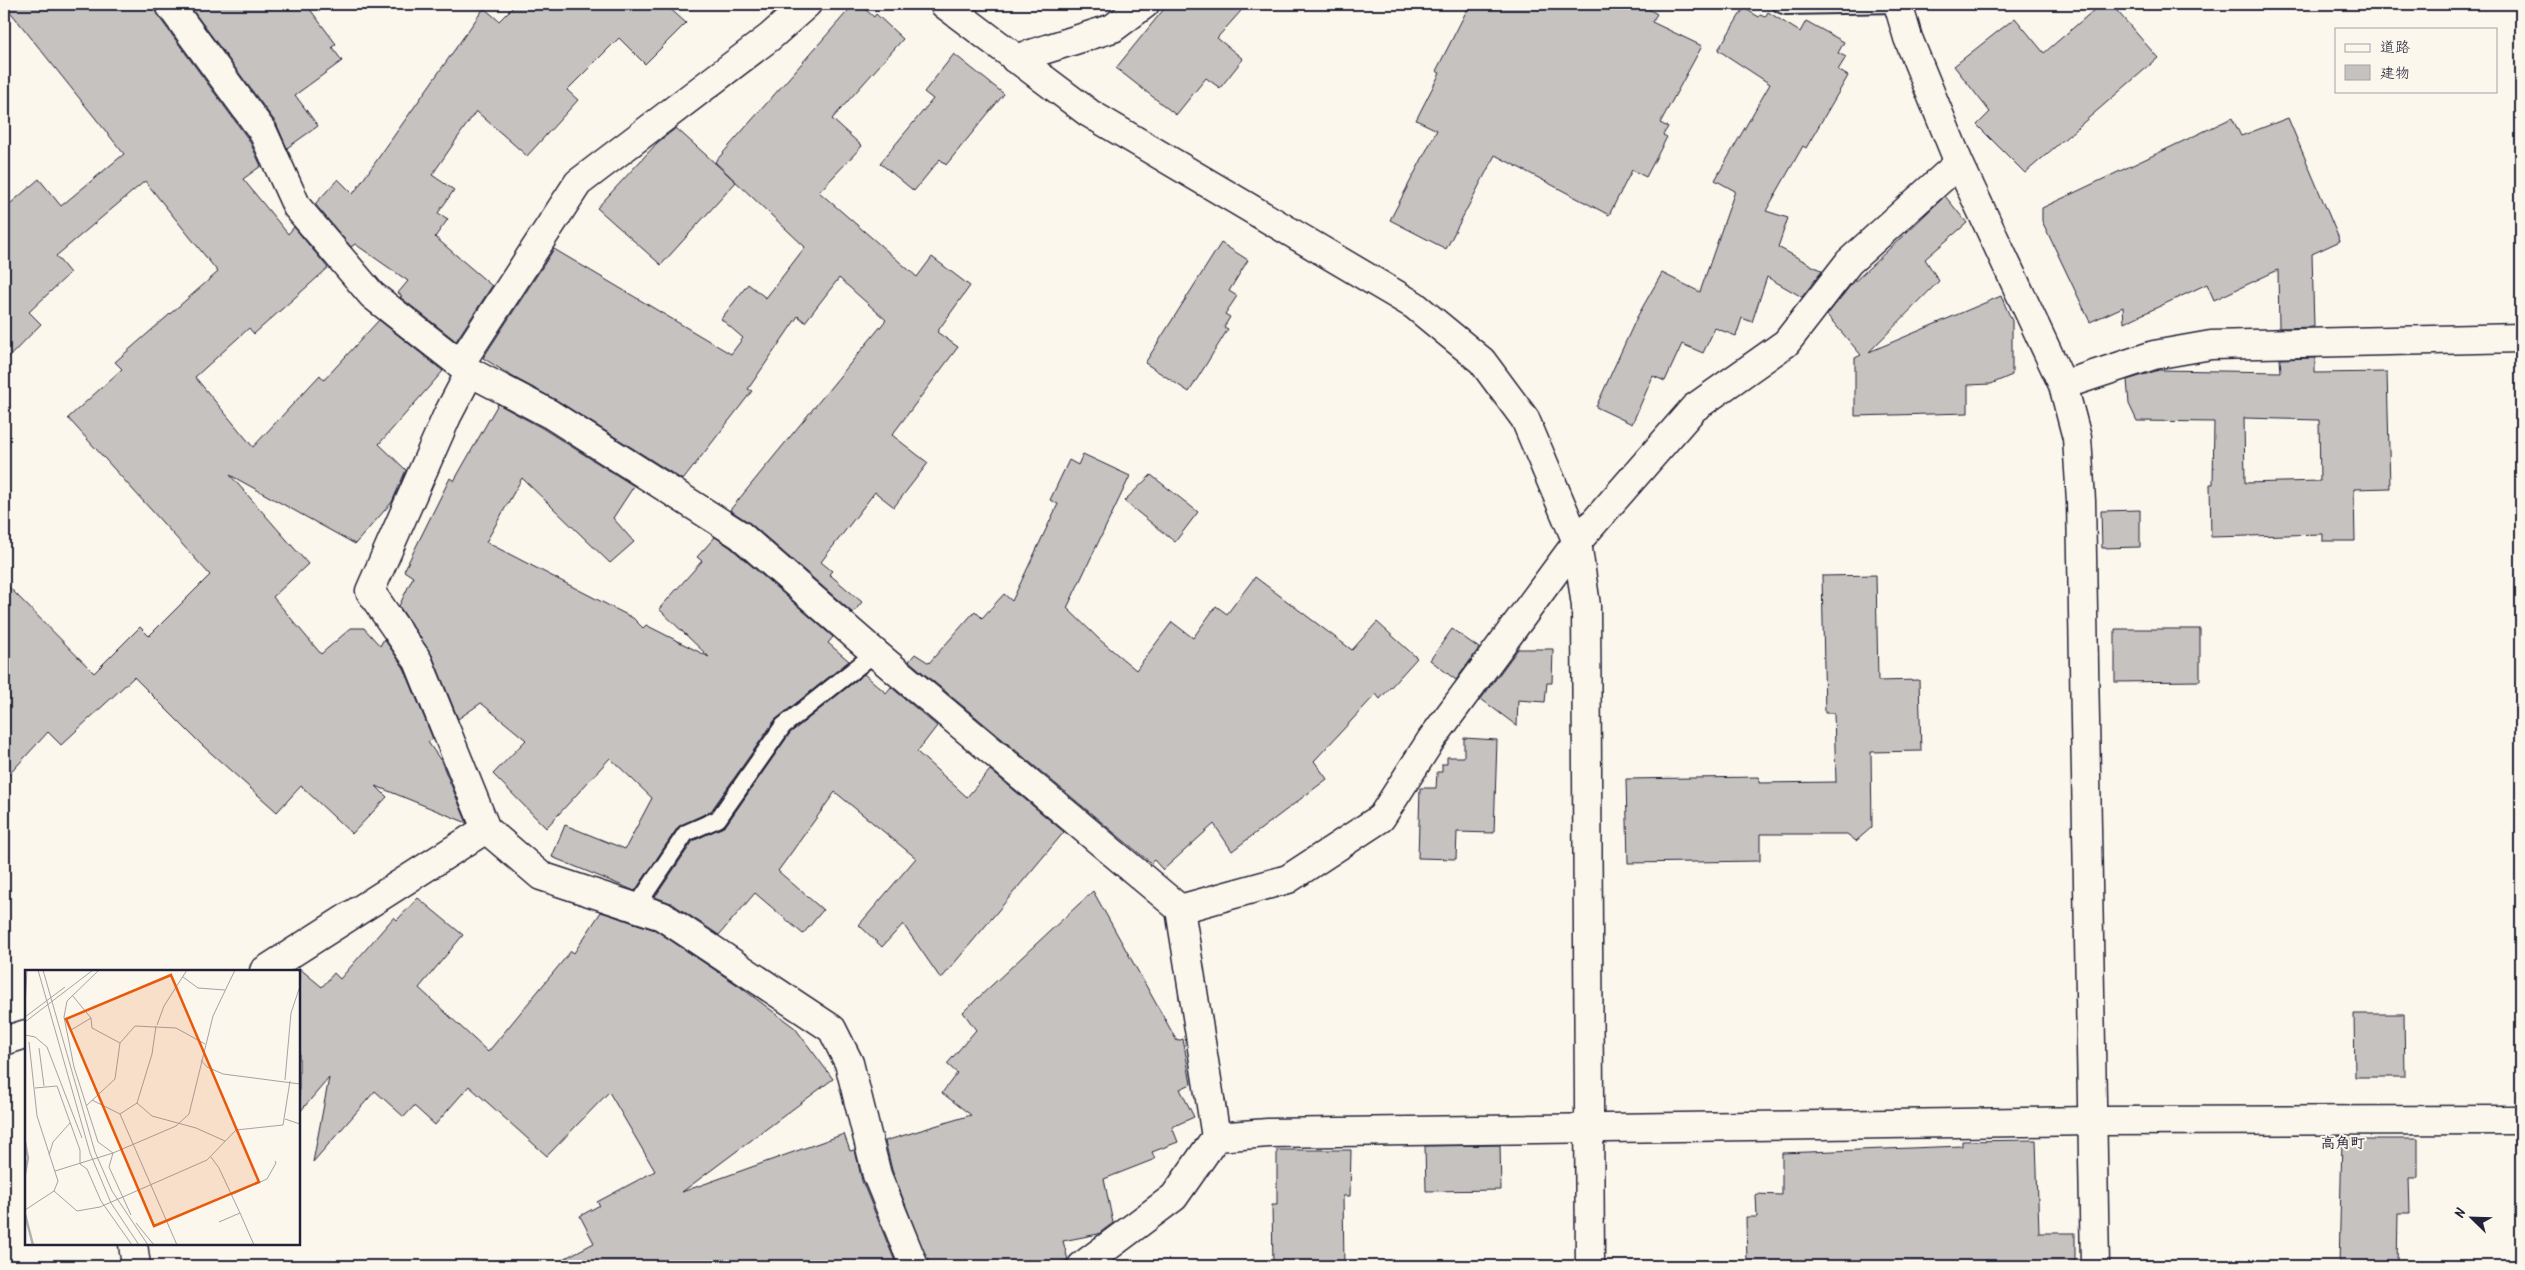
<svg xmlns="http://www.w3.org/2000/svg" width="2525" height="1270" font-family="Kalam,'Klee One',sans-serif">
<style>
.building{fill:#c6c2c0;stroke:#22223b;fill-rule:evenodd}
.lines{fill:none;stroke-linecap:round;stroke-linejoin:round}
.service-casing{stroke:#22223b;stroke-width:20}
.minor-casing{stroke:#22223b;stroke-width:31}
.tertiary-casing{stroke:#22223b;stroke-width:31}
.service{stroke:#fbf7ec;stroke-width:16}
.minor{stroke:#fbf7ec;stroke-width:28}
.tertiary{stroke:#fbf7ec;stroke-width:28}
.labels{text-anchor:middle;dominant-baseline:central;stroke-width:4;stroke-linejoin:round;paint-order:stroke}
.quarter-label{font-size:15px;font-weight:bold;fill:#22223b;stroke:#fbf7ec}
.inset-river{fill:none;stroke:#b1aeb0;stroke-width:2.5}
.inset-road{fill:none;stroke:#a4a2a5;stroke-width:1}
.view{fill:#e8590c;fill-opacity:0.15;stroke:#e8590c;stroke-width:2.5}
.inset-edge{fill:none;stroke:#22223b;stroke-width:2.5}
</style>
<rect width="100%" height="100%" fill="#fbf7ec"/>
<filter id="ink" filterUnits="userSpaceOnUse"><feTurbulence type="fractalNoise" baseFrequency=".02" numOctaves="2"/><feDisplacementMap in="SourceGraphic" scale="10" xChannelSelector="R" yChannelSelector="G"/><feConvolveMatrix kernelMatrix="1 2 1 2 8 2 1 2 1" color-interpolation-filters="sRGB"/></filter>
<g filter="url(#ink)">
<!-- building -->
<path class="building" d="M4 4H154L156 13 249 140 261 166 243 179 288 234 294 227 328 268 254 334 249 328 195 377 253 447 320 375 324 380 379 320 443 371 379 444 406 470 392 502 355 544 230 475 308 564 273 597 321 654 351 628H364L380 646 384 639 404 668 433 739 428 742 441 761 467 823 376 786 387 797 352 834 301 786 277 812 202 745 134 677 61 745 48 732 4 780V582L94 673 140 627 149 636 210 575 68 418 122 369 115 362 218 272 145 181 56 256 70 273 29 312 41 324 4 362V209L39 179 61 206 124 154Z
M188 4H306L336 44 332 47 342 61 295 95 318 126 287 148 276 123Z
M516 4H665L686 23 645 64 619 38 567 90 578 100 527 156 476 111 432 175 454 190 438 213 448 219 435 237 492 286 456 341 400 297 402 296 398 293 408 281 355 244 351 247 315 204 338 179 353 194 484 8 499 21Z
M854 4H859L874 17 876 14 903 39 832 119 862 146 819 192 917 277 932 257 970 286 937 332 958 347 892 435 928 463 894 507 875 492 821 562 832 571 829 574 862 602 853 613 750 523 730 510 886 320 839 278 805 322 798 316 748 389 752 391 683 480 558 401 513 377 483 358 554 249 731 354 743 338 721 319 748 284 766 298 805 247 715 162Z
M1168 4H1247L1217 38 1243 59 1220 88 1206 78 1176 115 1116 68Z
M1470 4H1640L1657 14 1652 22 1702 46 1660 123 1668 127 1663 135 1667 137 1646 177 1632 170 1609 215 1495 155 1446 249 1390 220 1437 130 1416 120 1440 73 1436 71Z
M2101 4H2111L2158 58 2025 173 1977 125 1990 112 1954 66 2015 18 2044 53Z
M1744 8 1759 17 1760 15 1765 17 1768 12 1800 32 1806 21 1844 42 1838 53 1846 57 1838 70 1848 76 1806 148 1803 146 1766 211 1788 218 1778 247 1822 271 1802 297 1767 277 1752 322 1742 318 1736 336 1715 328 1703 353 1682 344 1665 381 1653 376 1632 424 1596 407 1637 317 1662 273 1700 292 1735 191 1715 180 1770 84 1718 50Z
M954 54 1004 94 946 165 940 159 914 191 880 163 933 99 924 92Z
M2232 118 2241 136 2288 118 2340 241 2312 254 2314 327 2279 328 2278 270 2214 300 2207 284 2124 323 2123 307 2090 322 2042 221V208Z
M676 128 736 182 661 265 597 208 657 143Z
M1945 196 1967 223 1925 259 1939 281 1869 352 2001 296 2012 321V375L1991 384 1968 385V413L1855 416V358L1861 355 1827 315 1850 286Z
M1221 243 1248 260 1229 291 1237 296 1225 314 1230 317 1224 327 1228 329 1189 392 1145 363Z
M2315 358V373L2387 372 2390 488 2354 489 2355 541H2323V534L2211 537 2210 484H2213L2214 422 2137 421 2129 404 2127 380 2159 370 2281 372 2280 359ZM2244 418 2319 420 2320 481 2245 483Z
M498 404 542 428 634 486 613 518 634 542 610 563 522 478 486 542 633 618 643 628 646 625 709 657 659 609 702 561 697 557 715 537 731 548 833 637 828 643 849 661 775 720 711 811 678 827 635 891 552 857 565 825 625 849 652 798 610 758 546 828 493 774 526 740 481 703 458 719 432 655 399 606 413 577 404 571 450 478 454 481Z
M1083 454 1130 476 1067 608 1100 640 1136 670 1172 622 1193 638 1216 606 1227 614 1255 577 1352 650 1377 622 1417 658 1380 699 1376 694 1314 761 1327 779 1232 851 1214 824 1163 870 1154 860 1151 863 1112 831 909 661 915 654 929 663 975 611 982 618 1004 594 1012 601 1058 504 1050 500 1069 460 1078 465Z
M1151 475 1198 512 1175 542 1124 501Z
M2140 510V547L2102 548 2101 511Z
M1876 575 1878 681 1919 680 1921 751 1871 752 1872 827 1856 841 1847 834H1760V861L1628 863 1626 779 1759 777V783L1836 782 1834 713H1825L1822 576Z
M1452 629 1479 648 1456 680 1430 660Z
M2115 629H2200V681L2115 682Z
M1518 649H1553L1552 683H1547L1545 702 1518 700 1517 726 1481 699Z
M864 674 886 693 891 687 937 726 917 752 967 797 990 770 1064 832 941 979 903 924 882 947 859 925 916 858 835 792 778 871 823 910 803 934 755 893 719 935 671 903 655 897 693 841 726 825 790 733Z
M1464 738 1497 740 1494 833 1457 832 1456 859 1418 858 1420 788H1436L1437 772H1442V764H1447V757H1464Z
M1093 891 1177 1041 1183 1039 1191 1084 1180 1089 1194 1117 1172 1127 1178 1142 1152 1152 1155 1159 1104 1179 1113 1223 1098 1234 1063 1241 1068 1260 1047 1266H929L892 1170 885 1141 971 1115 942 1093 957 1073 947 1064 976 1030 963 1012Z
M418 898 463 935 419 988 488 1052 571 951 574 953 601 912 655 930 739 986 795 1028 833 1079 682 1192 844 1134 850 1151 855 1150 862 1181 897 1266H550L594 1243 580 1216 600 1205 597 1202 655 1171 609 1092 547 1156 469 1086 435 1125 414 1106 404 1117 375 1091 313 1162 329 1078 299 1113V968L322 987 334 973 340 979 394 917 397 920Z
M2354 1014H2404L2405 1077H2355Z
M2342 1139H2418V1178H2409L2410 1213H2398L2397 1266H2339Z
M2036 1140 2039 1233H2075V1266H1747L1746 1217H1757L1756 1194 1782 1195V1153L1962 1146V1141Z
M1500 1145 1501 1190 1426 1191 1425 1146Z
M1277 1150H1351L1350 1196H1343L1344 1266H1273L1272 1205H1277Z"/>
<g class="lines">
<defs>
<path id="service" d="M1781 4 1786 6 1898 4
M636 907 686 833 718 819 783 726 875 653"/>
<path id="minor" d="M169 4 263 132 297 207 372 295 470 372 447 416 370 591 418 661 486 829 541 876 662 916 832 1029 849 1063 877 1175 914 1266
M1898 4 1908 38 1959 163 2063 385 2077 438 2081 501 2095 1266
M1015 59 1113 28 1145 4
M460 364 578 183 770 37 807 4
M470 372 550 414 740 535 875 653 1180 909
M2063 385 2154 355 2211 345 2521 338
M264 971 486 829
M4 1041 26 1034
M1216 1137 1268 1133 2092 1121 2521 1120
M133 1244 136 1266
M1082 1266 1174 1197 1216 1137 1180 909 1288 879 1381 818 1431 740 1577 542 1694 408 1786 343 1849 262 1959 163"/>
<path id="tertiary" d="M944 4 1089 113 1414 305 1482 361 1525 419 1577 542 1586 606 1590 1266"/>
</defs>
<!-- service casing -->
<use href="#service" class="service-casing"/>
<!-- minor casing -->
<use href="#minor" class="minor-casing"/>
<!-- tertiary casing -->
<use href="#tertiary" class="tertiary-casing"/>
<!-- service -->
<use href="#service" class="service"/>
<!-- minor -->
<use href="#minor" class="minor"/>
<!-- tertiary -->
<use href="#tertiary" class="tertiary"/>
</g>
</g>
<g class="labels">
<!-- quarter labels -->
<g class="quarter-label">
<text x="2343" y="1144">高角町</text>
</g>
</g>
<!-- overview -->
<g transform="translate(25 970)">
<rect width="275" height="275" fill="#fbf7ec"/>
<path class="inset-river" d="M0 172 3 188 0 204M0 244 8 275"/>
<path class="inset-road" d="M13 0 65 183 86 233 114 275M18 0 70 182 87 221 123 275M74 0 42 31 39 47 49 97 73 172 88 183M158 7 173 18 200 20M47 25 66 48 67 58 95 73M0 36 2 0M0 47 40 17M0 52 68 0M132 55 139 36 162 0M46 60 66 48M0 65 10 67 22 77 57 168M14 78 19 116M176 90 182 97 198 104 275 114M260 110 266 43 275 16M10 118 32 116 55 180V194L62 199 76 231 107 275M67 130 95 144 112 133 127 146 171 158 200 171M112 133 127 84 131 56M61 136 90 109 95 73 110 56 151 58 180 74M95 144 152 275M260 149 275 154M88 183 84 197 106 245M24 185 28 172 45 153M186 187 194 198 215 243 194 252M30 201 88 183 151 156 164 144 188 46 210 0M29 221 52 241 75 237 182 190 211 160 258 155 265 111M206 225 242 209 251 193 250 191M0 240 29 221 33 211 12 146 4 72M215 243 229 275M111 253 129 275"/>
<path class="view" d="M146 5 234 212 129 256 41 49Z"/>
<rect width="275" height="275" class="inset-edge"/>
</g>
<!-- margin -->
<rect width="2525" height="1270" fill="none" stroke="#fbf7ec" stroke-width="20"/>
<rect x="10" y="10" width="2505" height="1250" fill="none" stroke="#22223b" stroke-width="2" filter="url(#ink)"/>
<!-- legend -->
<rect x="2335" y="28" width="162" height="65" fill="#fbf7ec" stroke="#a4a2a5"/>
<rect x="2345" y="44" width="25" height="8" fill="#fbf7ec" stroke="#a4a2a5"/>
<text x="2380" y="52" font-size="15" fill="#22223b">道路</text>
<rect x="2345" y="65" width="25" height="15" fill="#c6c2c0" stroke="#a4a2a5"/>
<text x="2380" y="78" font-size="15" fill="#22223b">建物</text>
<!-- north arrow -->
<g transform="translate(2472 1218) rotate(293)" stroke="#fbf7ec" stroke-width="4" paint-order="stroke">
<path d="M0-4L9 19L0 12L-9 19Z" fill="#22223b"/>
<text y="-8" font-size="14" font-weight="bold" text-anchor="middle" fill="#22223b">N</text>
</g>
</svg>
